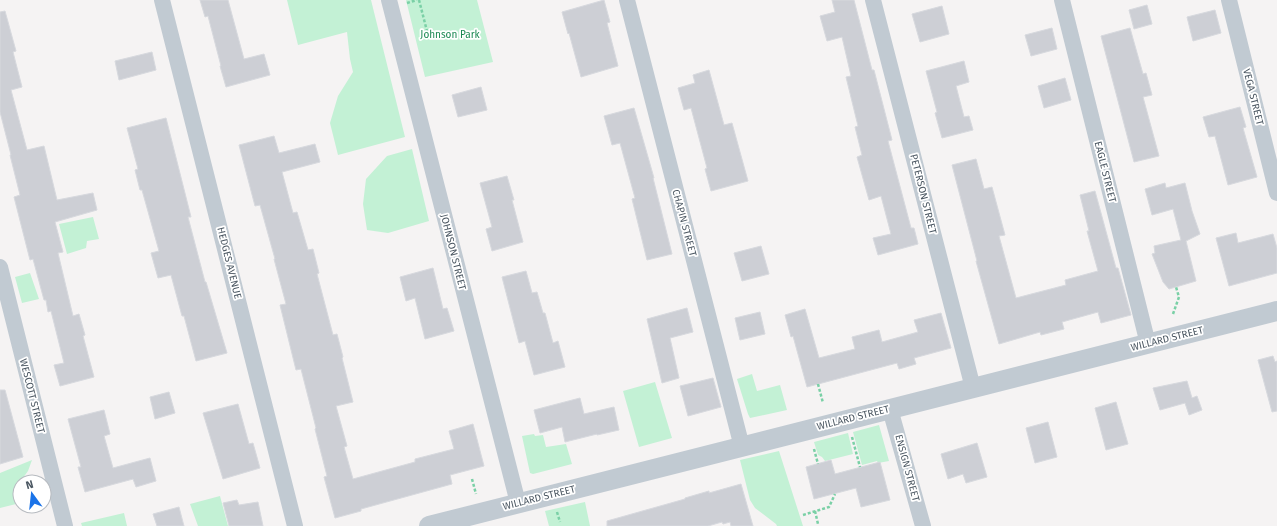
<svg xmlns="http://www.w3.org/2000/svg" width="1277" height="526" font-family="'Fira Sans',sans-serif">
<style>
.green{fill:#c3f1d5}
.building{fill:#cdcfd5;stroke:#d7d9de}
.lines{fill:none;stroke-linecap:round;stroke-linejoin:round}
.path{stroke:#7ad0a6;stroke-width:2.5;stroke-dasharray:3 2;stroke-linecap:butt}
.minor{stroke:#c1cad2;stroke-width:16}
.tertiary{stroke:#c1cad2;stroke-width:20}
.labels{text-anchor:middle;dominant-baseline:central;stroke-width:3.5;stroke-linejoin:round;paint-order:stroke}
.park-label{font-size:10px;fill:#17864f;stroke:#fff}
.street-label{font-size:10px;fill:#4a5661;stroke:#fff}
</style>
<rect width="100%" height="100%" fill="#f5f3f3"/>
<!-- green -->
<path class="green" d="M287 0H371L405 137 338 155 330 123 338 96 353 72 350 59 347 32 298 45Z
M406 0H477L493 62 425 77Z
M412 149 429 221 388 233 367 230 363 204 366 179 387 156Z
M93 217 99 239 87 241 86 248 67 254 59 224Z
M30 273 39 299 22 303 15 277Z
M752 374 757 391 780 385 787 410 750 418 748 414 737 379Z
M655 382 672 438 639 447 623 391Z
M879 425 889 461 878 463 877 461 862 465 853 432Z
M848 433 853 454 825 461 822 457 818 455 814 442Z
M534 434 535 436 543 435 546 447 566 444 572 464 533 474 530 473 522 436Z
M779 451 803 526H777L776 524 755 508 750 500 740 460Z
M32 460 28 471 20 482V493L16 504 0 508V473Z
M220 496 228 526H198L190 504Z
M585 502 590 526H549L545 511Z
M124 513 127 526H82L81 523Z"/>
<!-- building -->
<path class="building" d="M200 0H228L244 59 264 54 270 75 226 87 220 66H221L208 16 205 17Z
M604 0 610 22 607 23 618 66 581 77 569 33 568 34 562 12Z
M832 0H854L872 70H874L892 140 888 141 911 228H914L918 244 878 255 873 238 891 234 881 196 869 200 857 157 862 155 855 127 858 126 846 77 851 76 842 37 827 41 820 16 835 12Z
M1147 5 1152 24 1134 29 1129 10Z
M942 6 949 34 920 42 912 14Z
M1215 10 1221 33 1193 41 1187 17Z
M5 11 16 51 13 52 22 87 11 90 27 150 44 146 57 200 93 193 97 210 55 222 63 252 58 253 73 316 79 314 85 335 83 336 94 377 60 386 54 365 64 363 51 311 48 312 46 300H44L33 259 30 260 14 197 20 195 10 155H11L0 112V12Z
M1052 28 1057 49 1031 56 1025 35Z
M1130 28 1143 74 1146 73 1152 95 1143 97 1159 156 1134 162 1101 36Z
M152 52 156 70 119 80 115 61Z
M964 61 969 82 956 86 964 117 969 116 973 130 942 138 935 113 937 112 926 71Z
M709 70 724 125 732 123 748 181 711 191 705 169 707 168 691 108 684 110 678 88 695 83 693 75Z
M1065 78 1071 100 1044 108 1038 86Z
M481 87 487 110 458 117 452 95Z
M1240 107 1246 127 1243 128 1257 177 1228 185 1215 136 1209 137 1203 117Z
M634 108 654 178H653L672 254 647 260 632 199 635 198 620 143 612 145 604 116Z
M166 118 191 217H188L205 282H206L227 353 196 361 184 316H182L171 275 158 278 151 253 159 251 142 190H140L135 170 138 169 127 128Z
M274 136 279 153 315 144 320 162 282 172 293 213 297 212 308 250 313 249 319 273 317 274 333 335 337 334 343 357 342 358 353 402 336 406 347 446 344 447 353 479 415 462V459L454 449 449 431 473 424 484 466 450 475 452 484 361 509V511L335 518 324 477 327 476 315 429 316 428 301 369 296 370 280 305 286 304 274 259H275L260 205 255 206 239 145Z
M976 159 984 189 992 187 1005 235 999 236 1016 298 1066 285 1065 280 1098 271 1087 231H1089L1080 195 1095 191 1116 268H1118L1131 315 1101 323 1098 312 1062 322 1064 329 1041 335 1040 332 999 344 976 261H977L952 165Z
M507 176 514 200H512L523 242 492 251 486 229 492 227 480 183Z
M1165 183 1166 188 1185 183 1192 211 1200 234 1186 241 1196 281 1169 289 1163 282 1152 254 1155 253 1154 246 1181 240 1173 209 1152 215 1145 189Z
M1236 233 1238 243 1273 234 1277 248V273L1229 286 1216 238Z
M761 246 769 274 742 281 734 253Z
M433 268 443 309 447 308 454 331 425 339 415 298 406 301 400 277Z
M526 271 532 293 537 292 543 313H545L553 343 558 341 565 367 534 375 525 341 519 343 502 277Z
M687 308 693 332 670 338 679 378 662 383 647 319Z
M805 309 819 358 855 349 852 337 879 330 882 342 918 332 914 320 941 313 951 348 914 358 916 364 899 369 897 363 807 387 793 336 791 337 785 315Z
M760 312 765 334 740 340 735 318Z
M1273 356 1275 362 1277 361V411L1272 412 1258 360Z
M713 378 721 407 688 416 680 386Z
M1187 381 1192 398 1197 396 1202 410 1189 415 1185 403 1160 410 1153 388Z
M0 390H5L23 457 0 464Z
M169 392 175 413 155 419 150 397Z
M580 398 584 414 614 407 619 430 597 435V434L565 442 562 427 540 433 534 410Z
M1116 402 1128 444 1106 450 1095 408Z
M238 404 249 444 253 443 260 468 223 479 203 413Z
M104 410 110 434 104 436 113 468 150 458 156 481 136 487 133 479 85 492 78 467H81L68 419Z
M1048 422 1057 457 1035 463 1026 428Z
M977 443 987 477 966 483 963 474 948 479 941 454Z
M831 460 835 474 880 462 890 500 861 507 856 488 814 499 806 467Z
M741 484 753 526H731L730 522 723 524 722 522 708 526H607V521L685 499V498L709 491V493Z
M237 500 239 505 258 502 263 526H229L223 503Z
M179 507 184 526H157L153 514Z"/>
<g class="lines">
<!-- path -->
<path class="path" d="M419 0 428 35 439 38
M407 3 417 0
M1173 314 1179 297 1176 287
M818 384 823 403
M852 437 860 467
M814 449 818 464
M472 479 476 494
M815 511 818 524
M557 512 560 522
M803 515 829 507 835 494"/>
<!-- minor -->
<path class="minor" d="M162 0 295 526
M389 0 518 503
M627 0 742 447
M873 0 973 388
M1062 0 1148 344
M1229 0 1277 193
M0 267 65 526
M890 409 923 526"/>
<!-- tertiary -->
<path class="tertiary" d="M429 526 1277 311"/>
</g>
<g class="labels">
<!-- park labels -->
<g class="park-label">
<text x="450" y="35">Johnson Park</text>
</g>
<!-- street labels -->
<g class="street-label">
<text transform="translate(1253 97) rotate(76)">VEGA STREET</text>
<text transform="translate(1105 172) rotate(76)">EAGLE STREET</text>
<text transform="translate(923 194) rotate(76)">PETERSON STREET</text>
<text transform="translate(684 223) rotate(75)">CHAPIN STREET</text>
<text transform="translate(453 252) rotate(76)">JOHNSON STREET</text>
<text transform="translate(229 263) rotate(76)">HEDGES AVENUE</text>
<text transform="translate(1167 339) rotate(-14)">WILLARD STREET</text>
<text transform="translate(32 396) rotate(76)">WESCOTT STREET</text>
<text transform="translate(853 418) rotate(-14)">WILLARD STREET</text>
<text transform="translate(907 468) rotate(75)">ENSIGN STREET</text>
<text transform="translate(539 498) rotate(-14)">WILLARD STREET</text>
</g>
</g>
<!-- north arrow -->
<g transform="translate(32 494) rotate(345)"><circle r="19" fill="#ffffff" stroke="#b7bbc0"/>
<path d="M0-3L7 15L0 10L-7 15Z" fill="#1a73e8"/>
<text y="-6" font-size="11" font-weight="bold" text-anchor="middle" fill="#4a5661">N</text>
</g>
</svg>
